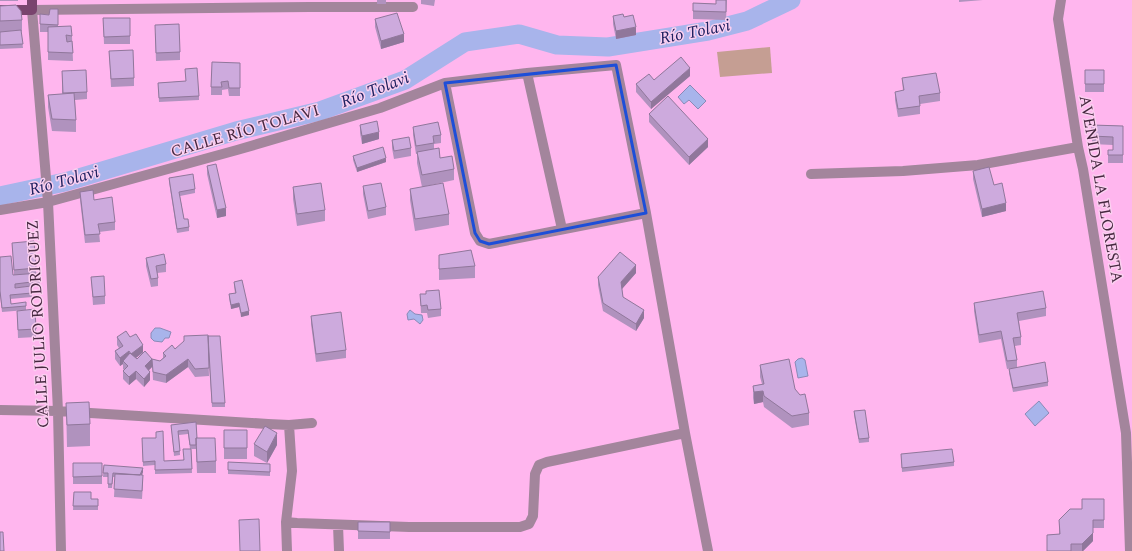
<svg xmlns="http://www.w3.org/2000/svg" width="1132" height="551" font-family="Spectral,serif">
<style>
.green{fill:#c59e93}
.water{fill:#a8b4eb;stroke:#8a8ab7}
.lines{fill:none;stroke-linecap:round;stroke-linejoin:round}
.river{stroke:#a8b4eb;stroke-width:19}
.minor{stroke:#a3859c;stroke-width:10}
.major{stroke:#79446e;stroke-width:10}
.wall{fill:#b092be;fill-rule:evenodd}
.shaded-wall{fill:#90779b}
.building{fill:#cdaadd;stroke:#90779b}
.marked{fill:none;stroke:#1d4ed8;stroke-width:3;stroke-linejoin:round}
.labels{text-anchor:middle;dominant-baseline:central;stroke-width:3;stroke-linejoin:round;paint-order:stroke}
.street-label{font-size:16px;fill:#45283f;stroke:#fbcff0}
.water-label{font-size:17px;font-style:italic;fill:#1e2160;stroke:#fbcff0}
</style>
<rect width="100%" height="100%" fill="#ffb6ee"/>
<!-- green -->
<path class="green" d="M770 47 772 73 720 77 717 52Z"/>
<!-- water -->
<path class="water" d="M690 85 706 101 698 109 689 100 684 104 678 97Z
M410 310 415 314 422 315 423 320 420 324 414 319 408 320 407 314Z
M155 328H160L171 332 169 338H165L162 342 154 341 151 338V333Z
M802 358 805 360 808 376 798 378 795 362 798 359Z
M1039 401 1049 413 1035 426 1025 414Z"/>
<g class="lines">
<!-- river -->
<path class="river" d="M0 196 65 182 236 131 320 111 405 80 465 42 519 34 557 45 608 47 708 31 747 21 791 0"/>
<!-- minor -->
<path class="minor" d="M1061 0 1058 19 1078 147 1083 169 1126 433 1130 551
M527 73 562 229
M445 83 475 233 480 241 489 244 646 213
M811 174 903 171 978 165 1078 147
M0 210 48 202 237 150 380 108 445 83 527 73 616 65 646 213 685 433 708 551
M0 410 58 411 268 424 289 425 312 423
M286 522 297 523 409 527H520L529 524 533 516 535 474 539 465 547 462 685 433
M338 525 339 551
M61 551 58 411 48 202 32 10 310 7H413
M287 551 286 522 292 471 289 425"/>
<!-- major -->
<path class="major" d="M0 10H32V0"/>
</g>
<!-- wall -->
<path class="wall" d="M0 0H18V1H0Z
M377 0H386V4H377Z
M421 0H435L434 6 421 4Z
M716 0H727L726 20 693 19V3L716 4Z
M959 0H983L959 2Z
M0 6 22 20V31L21 32 23 48 0 49Z
M58 9V26L72 36 73 61 48 60V32H40V14L49 15Z
M613 16 624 17 636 35 616 39 613 24Z
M103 18H130V44H104Z
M375 19 404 42 381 49 375 27Z
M155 33 180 52V60L156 61Z
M109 51 134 78V86L111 87Z
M240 63V96H229L228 89 222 90V95H211V87Z
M185 69 199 96V100L159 102 158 83 186 81Z
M1085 70H1104V92H1085Z
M62 71 87 92V99L75 100 76 120V132L52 131 48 107V95L62 94Z
M690 76 651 109 636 92V84L654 80Z
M902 78 940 93V101L920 104V114L898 117 895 100V92L903 91Z
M649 114 708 147 689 165 649 122Z
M360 125 379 139 362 144 360 133Z
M1092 125 1123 126V163H1108V150H1113V145L1092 144Z
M413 127 441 135V143L434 144V149L440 158 454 169V180L422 187 417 163V154H416L413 135Z
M392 140 411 148V156L394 159 392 148Z
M353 156 386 162 357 172 353 160Z
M207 166 226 216 217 218 207 174Z
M973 171 994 185 1006 211 982 217 973 179Z
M169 178 195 189V193L180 196 184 219 189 227V231L177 233 169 182Z
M363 186 386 207V215L368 219 363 194Z
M293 187 325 210V221L297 226 293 199Z
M410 189 449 214V225L415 231 410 200Z
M80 192 94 200 115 222V230L99 232 100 242 85 243 80 200Z
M12 243 36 268V273L40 281V285L15 288 32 293V297L10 299 11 304 26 306V310L2 312 0 295V257L13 275H14Z
M439 255 475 266V278L439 280Z
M146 258 166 264V272L157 273 158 278V286L151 287 146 266Z
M636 273 622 289 623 297 644 318 636 331 603 311 598 285V277Z
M91 277 105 296V304L93 305Z
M234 282 249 315 241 317 239 307 231 309 229 298V294L235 293 234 286Z
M420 294 441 309V316L428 318 427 313H421Z
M974 303 1046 308V316L1019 321 1021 337V345L1015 346 1017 360V368L1048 382V386L1013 392 1009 373V369L1014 368 1007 369 1001 339 979 343 974 311Z
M17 311 36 329V337L18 338Z
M311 316 346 350V358L316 362 311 324Z
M208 335 225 403V407H212L208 349 209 376 195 377 188 367 166 383 153 380 152 359 160 361 163 358V353Z
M117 337H130L143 352 152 367 149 370 150 380 144 387 136 379 129 385 123 379V371L124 370 123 369V364L120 366 115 359V351L119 348 117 345ZM143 353 137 359 136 358Z
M760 365 795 389 809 413V425L792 428 764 407 763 402 754 404 753 398V386L762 384 760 377Z
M66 403 90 424V446L67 447Z
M854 411 869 438V442L859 443 854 415Z
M196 422 197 438 216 461V473H197L196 449H191L192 473 155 474V465L143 466 142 438 164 461 183 460 190 449 188 434 179 435 180 455 174 456 171 425Z
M224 430H247V459H224Z
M254 444 277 445 267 463 254 456Z
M901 454 954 462V466L902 472Z
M228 462 270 464V476L228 474Z
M73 463H102V484H73Z
M104 465 143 472 142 475 143 483 142 499 114 497 115 477H113L112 488H108V477H103Z
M74 492 91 499H98V510H73Z
M1104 499V528H1093V541L1083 551H1047V535L1059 534V520Z
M358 522H390V539H358Z"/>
<!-- shaded-wall -->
<path class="shaded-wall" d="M636 27V35L616 39V31Z
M404 34V42L381 49V41Z
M690 68V76L651 109V102Z
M379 132V139L362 144V136Z
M708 139V147L689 165V157Z
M386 158V162L357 172V168Z
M1006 203V211L982 217V209Z
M226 208V216L217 218V210Z
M636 265V273L621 290V282Z
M239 303V307L231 309V305Z
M644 310V318L636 331V324Z
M249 311V315L241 317V313Z
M143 345V352L131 362V354Z
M129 351V359L123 361V364L120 366V358Z
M152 359V367L145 374V366Z
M188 359V367L166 383V375Z
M136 371V379L129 385V377Z
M150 372V380L144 387V379Z
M763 391V402L754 404V392Z
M277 433V445L267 463V452Z
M143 468V472L140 479V475Z
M1093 533V541L1083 551H1082V544Z"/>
<!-- building -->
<path class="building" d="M716 0H726V12L693 11V3L716 4Z
M16 5 21 11 22 20 0 21V6Z
M50 9H58V25L40 24V14L49 15Z
M397 13 404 34 381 41 375 19Z
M623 14 624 17 633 15 636 27 616 31 613 16Z
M103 18H130V36L104 37Z
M179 24 180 52 156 53 155 25Z
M71 26 72 36 66 35 67 42 72 41 73 53 48 52V27Z
M21 30 23 44 0 45V32Z
M133 50 134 78 111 79 109 51Z
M681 57 690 68 651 102 636 84 649 74 654 80Z
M212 62 240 63V88H229L228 81 221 82 222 87H211Z
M197 68 199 96 159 98 158 83 186 81 185 69Z
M86 70 87 92 63 93 62 71Z
M1085 70H1104V84H1085Z
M936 73 940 93 919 96 920 106 898 109 895 92 904 90 902 78Z
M74 93 76 120 52 119 48 95Z
M668 96 708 139 689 157 649 114Z
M377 121 379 132 362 136 360 125Z
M438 122 441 135 433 136 434 143 416 146 413 127Z
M1092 125 1123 126V155H1108V150H1113V137L1092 136Z
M409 137 411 148 394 151 392 140Z
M383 147 386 158 357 168 353 156Z
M439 148 440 158 452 156 454 169 422 175 417 152Z
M216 164 226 208 217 210 207 166Z
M989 167 994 185 1002 183 1006 203 982 209 973 171Z
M193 174 195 189 179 192 184 219H188L189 227 177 229 169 178Z
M321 183 325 210 297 214 293 187Z
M381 183 386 207 368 211 363 186Z
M443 183 449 214 415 219 410 189Z
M93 190 94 200 112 197 115 222 98 224 100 234 85 235 80 192Z
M34 241 36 268 14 270 12 243Z
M471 250 475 266 439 269V255Z
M620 252 636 265 621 282 623 297 644 310 636 324 603 303 598 277Z
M164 254 166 264 156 266 158 278 151 279 146 258Z
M11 256 13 275 39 273 40 281 15 284V288L31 286 32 293 10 295 11 304 26 302V306L2 308 0 291V257Z
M104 276 105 296 93 297 91 277Z
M242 280 249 311 241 313 239 303 231 305 229 294 236 293 234 282Z
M439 290 441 309 428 310 427 305 421 306 420 294H426V291Z
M1043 291 1046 308 1017 313 1021 337 1013 338 1017 360 1007 361 1001 331 979 335 974 303Z
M35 309 36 329 18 330 17 311Z
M341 312 346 350 316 354 311 316Z
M126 331 130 337 136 334 143 345 131 354 129 351 120 358 115 351 123 346 117 337Z
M208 335 209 368 195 369 188 359 166 375 153 372 152 359 160 361 166 356 163 353 172 345 175 349 184 341V336Z
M208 336H220L225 403H212Z
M145 351 152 359 145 366 150 372 144 379 136 371 129 377 123 371 128 366 123 361 130 353 137 359Z
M789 359 795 389 800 395 805 394 809 413 792 416 764 396 763 391 754 392 753 386 764 384 760 365Z
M1045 362 1048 382 1013 388 1009 369Z
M89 402 90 424 67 425 66 403Z
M865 410 869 438 859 439 854 411Z
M196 422 197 438H196V445H190L188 430 178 431 180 451 174 452 171 425Z
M265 426 277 433 267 452 254 444Z
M224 430H247V448H224Z
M163 431 164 461 184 460 183 449H191L192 469 155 470V461L143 462 142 438H156V432Z
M196 438H215L216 461 197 462Z
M952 449 954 462 902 468 901 454Z
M228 462 270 464V472L228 470Z
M73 463H102V476L73 477Z
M104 465 143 468 140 475 113 473 112 484H108V473H103Z
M115 474 143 475 142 491 114 489Z
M74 492H91V499H98V506H73Z
M1082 499H1104V520H1093V533L1082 544H1071V551H1047V535L1060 534 1059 520 1070 509H1082Z
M259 519 260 551H240L239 520Z
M358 522H390V532L358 531Z
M0 532H3L4 551H0Z"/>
<!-- marked area -->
<path class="marked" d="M616 65 646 213 489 244 480 241 475 233 445 83Z"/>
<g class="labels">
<!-- street labels -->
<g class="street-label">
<text transform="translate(245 131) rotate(-16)">CALLE RÍO TOLAVI</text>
<text transform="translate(1101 189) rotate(80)">AVENIDA LA FLORESTA</text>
<text transform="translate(38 324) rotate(-93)">CALLE JULIO RODRIGUEZ</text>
</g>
<!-- water labels -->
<g class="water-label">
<text transform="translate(695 32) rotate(-11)">Río Tolavi</text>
<text transform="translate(375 90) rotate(-21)">Río Tolavi</text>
<text transform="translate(64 181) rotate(-15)">Río Tolavi</text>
</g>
</g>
</svg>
